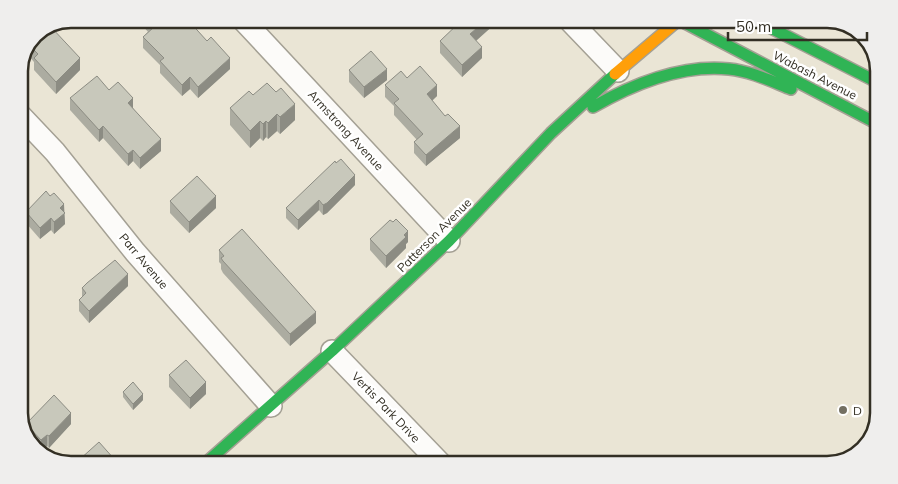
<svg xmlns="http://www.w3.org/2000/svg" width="898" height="484" font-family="Mulish,sans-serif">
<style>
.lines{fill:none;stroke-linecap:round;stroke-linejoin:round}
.street-casing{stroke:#a4a094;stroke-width:24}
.fast-casing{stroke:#a4a094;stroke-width:14}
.slow-casing{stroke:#a4a094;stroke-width:14}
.street{stroke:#fcfbf9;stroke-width:21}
.fast{stroke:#30b455;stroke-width:11}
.slow{stroke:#ff9f0a;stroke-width:11}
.wall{fill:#acaca1}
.shaded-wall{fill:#8c8c83}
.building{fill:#c8c8bb;stroke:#8c8c83}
.poi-dot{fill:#736f62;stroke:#fff;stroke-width:2}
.labels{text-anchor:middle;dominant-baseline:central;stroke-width:5;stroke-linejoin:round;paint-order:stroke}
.street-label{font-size:12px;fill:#332f24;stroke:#fff}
.poi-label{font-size:12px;fill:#332f24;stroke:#fff;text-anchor:start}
.rim{fill:none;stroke:#332f24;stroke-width:2.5}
</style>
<rect width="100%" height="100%" fill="#eae5d5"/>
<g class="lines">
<defs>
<path id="street" d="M243 20 449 241
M571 22 618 71
M19 114 55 152 135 252 271 406
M332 351 440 463"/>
<path id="fast" d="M685 23 878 124
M763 24 879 83
M593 107C633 84 681 64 729 69 750 71 771 81 791 89
M208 461 332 351 449 241 551 133 615 74"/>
<path id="slow" d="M615 74 675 23"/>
</defs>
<!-- street casing -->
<use href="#street" class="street-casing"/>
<!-- fast casing -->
<use href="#fast" class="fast-casing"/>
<!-- slow casing -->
<use href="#slow" class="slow-casing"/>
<!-- street -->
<use href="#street" class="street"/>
<!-- fast -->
<use href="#fast" class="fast"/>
<!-- slow -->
<use href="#slow" class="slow"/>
</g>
<!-- wall -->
<path class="wall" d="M118 19H132L124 27Z
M137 19 188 20 230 69 198 98 190 89 182 96 160 73V65L143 48V37L148 32Z
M460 21 497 22 476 41 482 58 462 77 440 53V41L461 22Z
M34 34 80 70 56 94 34 70V62L26 53Z
M349 70 387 80 364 98 349 82Z
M407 78 437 96 432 101 460 138 426 166 414 153V142L417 140 394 115V106L385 97V85Z
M109 90 133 108 161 151 140 169 133 161 128 166 103 138 99 142 70 110V98Z
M253 95 295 120 280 134 277 131 268 139 266 137 263 141 260 138 250 148 230 125V108Z
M355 185 327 213 323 215 319 210 298 230 286 218V208Z
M170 201 216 208 189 233 170 213Z
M26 212H64L65 224 54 234 51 230 40 239 26 223Z
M370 239 408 242 406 244V248L386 268 370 250Z
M219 250 316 323 290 346 223 273 221 269V264L219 262Z
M128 286 89 323 79 311V300L82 297V288Z
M169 375 206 394 190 409 169 387Z
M123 392 143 400 133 410 123 397Z
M26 424H71L49 448 47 446 41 452 26 435Z"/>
<!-- shaded-wall -->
<path class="shaded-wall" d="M124 19H132L124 27Z
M484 22H497L470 46V34Z
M482 47V58L462 77V65Z
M80 58V70L56 94V82Z
M230 58V69L198 98V87Z
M387 69V80L364 98V87Z
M190 77V89L182 96V85Z
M437 85V96L427 105V94Z
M133 98V110L128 103Z
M295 104V120L280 134V117Z
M277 114V131L268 139V123Z
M260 121V138L250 148V131Z
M266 121V137L263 141V124Z
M103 126V138L99 142V130Z
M460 126V138L426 166V155Z
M161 139V151L140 169V158Z
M133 150V161L128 166V154Z
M355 175V185L327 213 323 215V205Z
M216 196V208L189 233V222Z
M319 200V210L298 230V220Z
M64 204 65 224 54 234V222L60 208Z
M51 218V230L40 239V228Z
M408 231V242L406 244V248L386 268V256Z
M128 274V286L89 323V311Z
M316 312V323L290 346V334Z
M206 382V394L190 409V398Z
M143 394V400L133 410V404Z
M71 413V424L49 448V436Z
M47 435V446L41 452V440Z"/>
<!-- building -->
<path class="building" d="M147 19 188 20 207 41 211 37 230 58 198 87 190 77 182 85 160 61 164 58 143 37 154 27Z
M461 21 484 22 470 34 482 47 462 65 440 41Z
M51 27 80 58 56 82 34 58 38 54 29 45 34 34Z
M371 51 387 69 364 87 349 70Z
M420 66 437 85 427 94 445 116 448 114 460 126 426 155 414 142 423 134 394 103 399 99 385 85 401 71 407 78Z
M97 76 109 90 118 82 133 98 128 103 161 139 140 158 133 150 128 154 103 126 99 130 70 98Z
M267 83 276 92 281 88 295 104 280 117 277 114 268 123 266 121 263 124 260 121 250 131 230 108 249 91 253 95Z
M341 159 355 175 327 203 323 205 319 200 298 220 286 208 335 161 336 163Z
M197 176 216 196 189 222 170 201Z
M46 191 50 196 54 193 64 204 60 208 65 213 54 222 51 218 40 228 26 212Z
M396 219 408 231 404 235 406 237 386 256 370 239 390 220 393 222Z
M242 229 316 312 290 334 223 261 221 258 224 256 219 250Z
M115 260 128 274 89 311 79 300 86 293 82 288 87 283Z
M186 360 206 382 190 398 169 375Z
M133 382 143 394 133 404 123 392Z
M54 395 71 413 49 436 47 435 41 440 26 424Z
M99 442 115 460H79Z"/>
<!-- markers -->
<circle class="poi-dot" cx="843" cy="410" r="5"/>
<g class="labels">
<!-- street labels -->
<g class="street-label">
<text transform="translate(815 75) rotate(27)">Wabash Avenue</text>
<text transform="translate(346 130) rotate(47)">Armstrong Avenue</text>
<text transform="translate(434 235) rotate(-45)">Patterson Avenue</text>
<text transform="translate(144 261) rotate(50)">Parr Avenue</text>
<text transform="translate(386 407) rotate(46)">Vertis Park Drive</text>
</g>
<!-- poi labels -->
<g class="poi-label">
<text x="853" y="410">D</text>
</g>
</g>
<!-- crop -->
<path d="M0 0H898V484H0ZM71 28H827A43 43 0 0 1 870 71V413A43 43 0 0 1 827 456H71A43 43 0 0 1 28 413V71A43 43 0 0 1 71 28Z" fill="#efeeed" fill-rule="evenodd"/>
<path class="rim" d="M71 28H827A43 43 0 0 1 870 71V413A43 43 0 0 1 827 456H71A43 43 0 0 1 28 413V71A43 43 0 0 1 71 28Z"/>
<!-- scale -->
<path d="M728 32v8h139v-8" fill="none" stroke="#332f24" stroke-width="2.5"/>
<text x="736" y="32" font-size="15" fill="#332f24" stroke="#ffffff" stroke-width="4" paint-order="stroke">50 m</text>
</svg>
